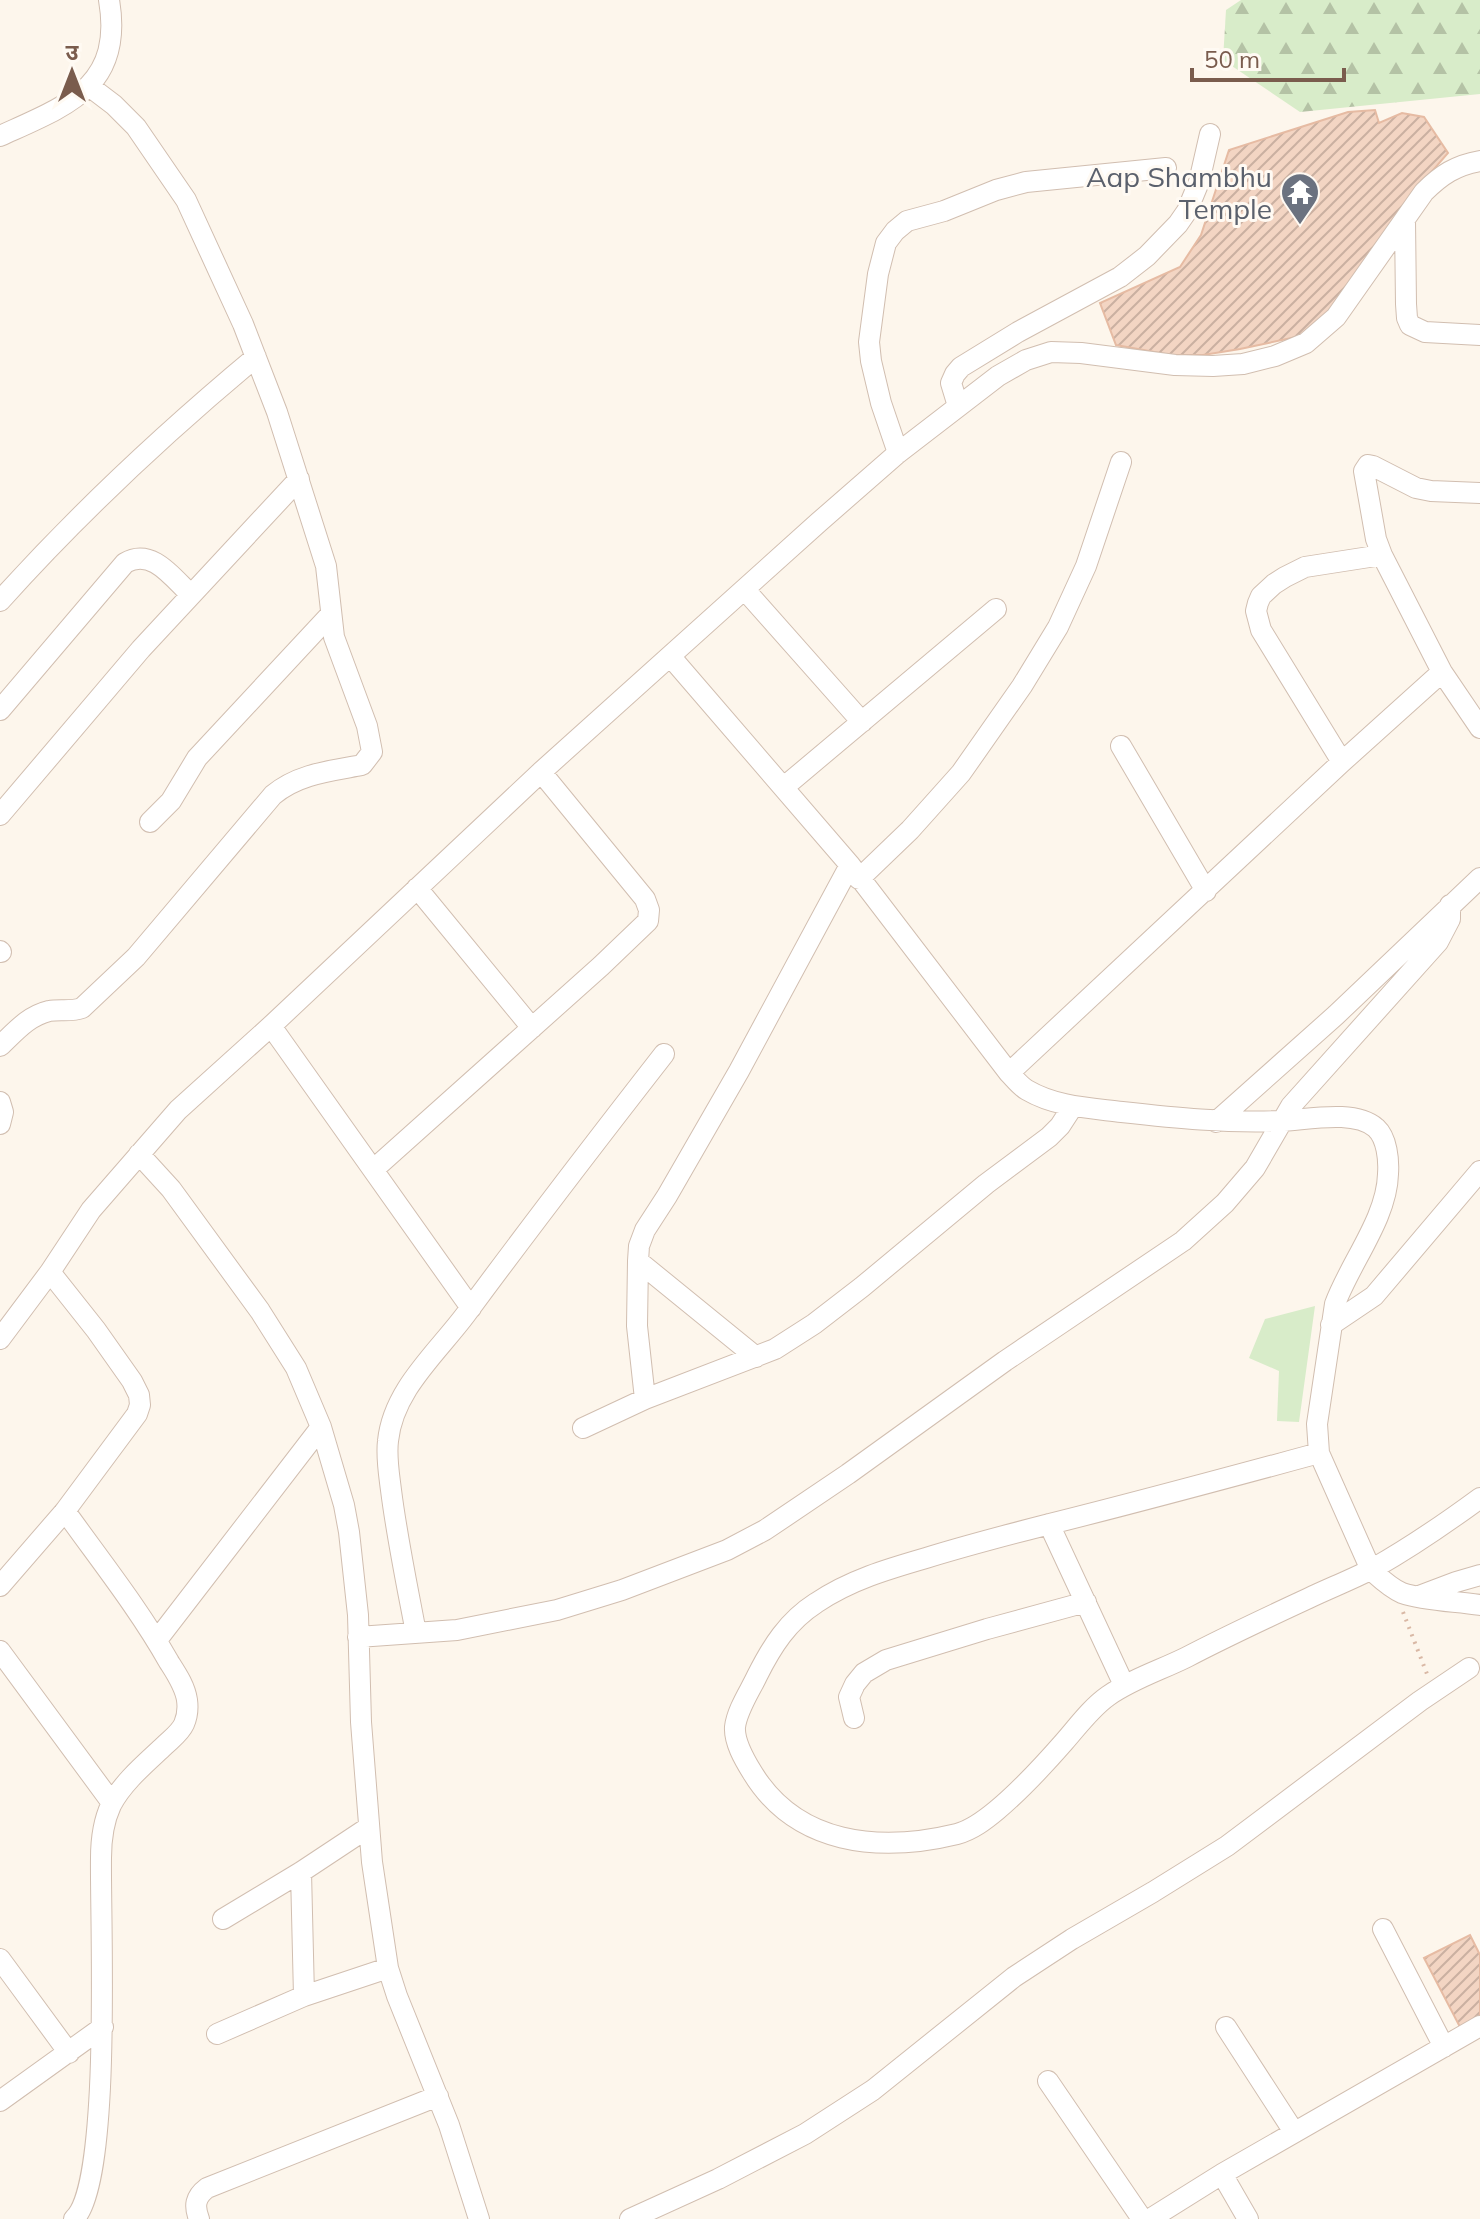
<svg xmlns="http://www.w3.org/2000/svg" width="1480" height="2219" font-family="Mulish,'Noto Sans Devanagari',sans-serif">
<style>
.forest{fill:url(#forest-firs)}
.park{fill:#d8ecc9}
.building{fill:url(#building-hatch);stroke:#e6bba3;stroke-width:2}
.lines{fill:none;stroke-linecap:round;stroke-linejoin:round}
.street-casing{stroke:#d1beb0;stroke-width:22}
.path{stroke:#d9b8a5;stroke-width:4;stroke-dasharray:2 6;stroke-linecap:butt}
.street{stroke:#fff;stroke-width:20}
.labels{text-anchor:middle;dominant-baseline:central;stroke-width:6;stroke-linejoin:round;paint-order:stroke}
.worship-label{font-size:28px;fill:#5b616d;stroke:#fffaf3;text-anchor:end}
</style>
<defs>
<pattern id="forest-firs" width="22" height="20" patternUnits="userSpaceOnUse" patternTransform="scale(2)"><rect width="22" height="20" fill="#d8ecc9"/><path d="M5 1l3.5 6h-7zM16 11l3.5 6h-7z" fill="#b4c2a5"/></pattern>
<pattern id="building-hatch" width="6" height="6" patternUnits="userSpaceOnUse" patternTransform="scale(2)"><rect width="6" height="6" fill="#f3d5c3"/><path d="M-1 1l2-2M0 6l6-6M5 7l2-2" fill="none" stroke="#cab0a1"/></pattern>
</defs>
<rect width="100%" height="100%" fill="#fdf6ec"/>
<!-- forest -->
<path class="forest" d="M1241 0H1480V94L1300 112 1223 60 1226 10Z"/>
<!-- park -->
<path class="park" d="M1315 1306 1299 1422 1277 1421 1279 1371 1249 1358 1265 1319Z"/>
<!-- building -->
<path class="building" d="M1375 110 1379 123 1402 113 1424 117 1448 153 1420 185 1315 333 1240 349 1203 355H1171L1116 345 1100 303 1180 267 1201 235 1229 150 1348 112Z
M1470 1935 1480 1955V2019L1461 2029 1424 1958Z"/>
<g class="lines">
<defs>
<path id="street" d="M0 136C66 106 124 87 109 0
M1405 221 1406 304 1407 318 1410 325 1425 332 1480 335
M958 406 951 383 955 374 961 367 1018 332 1120 277 1147 256 1178 224 1187 211 1199 182 1210 134
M898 453 881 403 871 361 869 342 878 274 886 243 895 231 907 221 944 211 996 190 1026 182 1166 168
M1480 493 1431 491 1416 488 1373 466 1368 465 1364 471 1376 539 1382 555 1442 672 1480 728
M745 590 862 722
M0 601C79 513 166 432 256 357
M670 656 850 865 1009 1073C1015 1079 1020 1086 1027 1090 1056 1107 1090 1108 1122 1112 1176 1118 1225 1123 1280 1121 1307 1120 1354 1109 1376 1128 1387 1138 1389 1160 1388 1174 1387 1218 1350 1263 1335 1304L1317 1424 1319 1453 1371 1570C1380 1578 1390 1588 1402 1593 1426 1601 1455 1601 1480 1605
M0 710 125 563C152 547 173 578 191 595
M1121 746 1206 891
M1342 762 1261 630 1256 611 1258 603 1261 596 1274 584 1285 577 1305 567 1382 555
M784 787 996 609
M0 815 141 649 299 479
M150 822 171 801 197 758 331 614
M859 879 910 830 961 773 1022 686 1058 627 1086 566 1121 462
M417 888 532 1028
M0 951 1 952
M271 1026 471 1308
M0 1046C15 1032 28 1016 49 1011 60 1009 71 1012 82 1008L136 957 273 795C298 774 330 771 362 765L372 752 367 726 334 637 326 566 277 412 243 324 186 200 136 127 114 105 89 86
M1009 1073 1342 762 1442 672
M0 1102 3 1112 0 1124
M1216 1122 1336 1015 1480 878
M139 1154 171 1189 260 1311 296 1368 321 1427 344 1505 349 1532 358 1615 361 1722 372 1862 388 1968 397 1996 449 2125 479 2219
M374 1169 601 966 648 921 649 910 645 899 541 772
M638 1261 756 1357
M1331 1325 1374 1296 1480 1171
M0 1339 50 1272 91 1210 178 1110 271 1026 541 772 819 522 898 453 998 376 1026 360 1051 352 1081 353 1175 365 1213 366 1243 364 1275 356 1306 343 1336 317 1424 192C1441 175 1456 165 1480 161
M645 1399 637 1326 638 1261 639 1246 645 1230 667 1196 739 1071 850 865
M583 1428 645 1399 775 1349 814 1324 862 1287 986 1184 1049 1137 1060 1126 1073 1106
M1319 1453C1227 1478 1135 1503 1042 1526 1003 1536 965 1546 926 1558 888 1569 850 1580 816 1603 788 1621 772 1646 757 1676 750 1691 737 1710 735 1727 734 1742 744 1759 752 1772 796 1845 879 1853 957 1834 972 1830 985 1820 997 1810 1022 1789 1043 1766 1064 1742 1078 1726 1091 1708 1108 1696 1132 1679 1161 1670 1187 1657 1227 1636 1268 1617 1309 1598 1330 1588 1353 1579 1374 1568 1411 1547 1446 1523 1480 1498
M65 1511C100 1560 139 1609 169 1662 176 1673 185 1686 187 1700 188 1707 187 1717 184 1724 180 1733 171 1739 164 1746 146 1763 123 1782 111 1805 104 1820 101 1841 101 1858 100 1920 112 2183 74 2219
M1049 1524 1124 1685
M0 1586 65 1511 137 1414 140 1405 139 1395 132 1381 96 1330 50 1272
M1419 1596 1456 1582 1480 1575
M416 1633C407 1585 397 1538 391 1490 389 1474 386 1457 388 1441 393 1390 437 1353 466 1314 531 1226 597 1140 664 1054
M358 1637 457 1630 557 1610 622 1590 727 1550 765 1530 848 1474 1005 1361 1183 1241 1225 1203 1255 1168 1291 1106 1438 942 1450 919V905
M157 1640 321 1427
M0 1651 112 1803
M854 1718 849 1697 855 1684 864 1673 886 1660 987 1629 1086 1602
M301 1872 304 1996
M223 1919 301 1872 369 1827
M1383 1929 1444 2047
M0 1959 69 2053
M1226 2027 1294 2132
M217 2034 304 1996 388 1968
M1048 2081 1142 2219
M0 2101 103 2027
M199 2219C194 2206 195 2197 207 2188L438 2096
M630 2219 718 2179 805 2134 873 2090 1014 1977 1072 1939 1153 1892 1227 1846 1420 1701 1469 1668
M1150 2219 1222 2174
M1248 2219 1222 2174 1480 2026"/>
</defs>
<!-- street casing -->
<use href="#street" class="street-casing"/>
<!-- path -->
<path class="path" d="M1403 1612 1427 1674"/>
<!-- street -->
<use href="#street" class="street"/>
</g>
<!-- icons -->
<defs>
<symbol id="temple-pin" viewBox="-11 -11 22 30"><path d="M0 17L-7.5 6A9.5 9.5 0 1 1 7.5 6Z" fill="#6b7280" stroke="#fffaf3"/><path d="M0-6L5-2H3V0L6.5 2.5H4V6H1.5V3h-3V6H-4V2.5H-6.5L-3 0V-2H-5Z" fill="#fff"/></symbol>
</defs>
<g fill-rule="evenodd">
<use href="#temple-pin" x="1278" y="170" width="44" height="60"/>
</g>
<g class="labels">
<!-- worship labels -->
<g class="worship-label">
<text x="1272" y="176">Aap Shambhu<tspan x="1272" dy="32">Temple</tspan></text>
</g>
</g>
<!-- north arrow -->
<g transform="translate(72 72)" stroke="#fffaf3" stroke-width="6" paint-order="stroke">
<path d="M0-6L14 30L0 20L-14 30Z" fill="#7a5c4d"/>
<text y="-12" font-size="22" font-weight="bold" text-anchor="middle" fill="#7a5c4d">उ</text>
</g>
<!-- scale -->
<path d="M1192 68v12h152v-12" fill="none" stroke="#7a5c4d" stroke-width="4"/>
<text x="1204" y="68" font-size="24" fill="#7a5c4d" stroke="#fffaf3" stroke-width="6" paint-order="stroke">50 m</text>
</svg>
